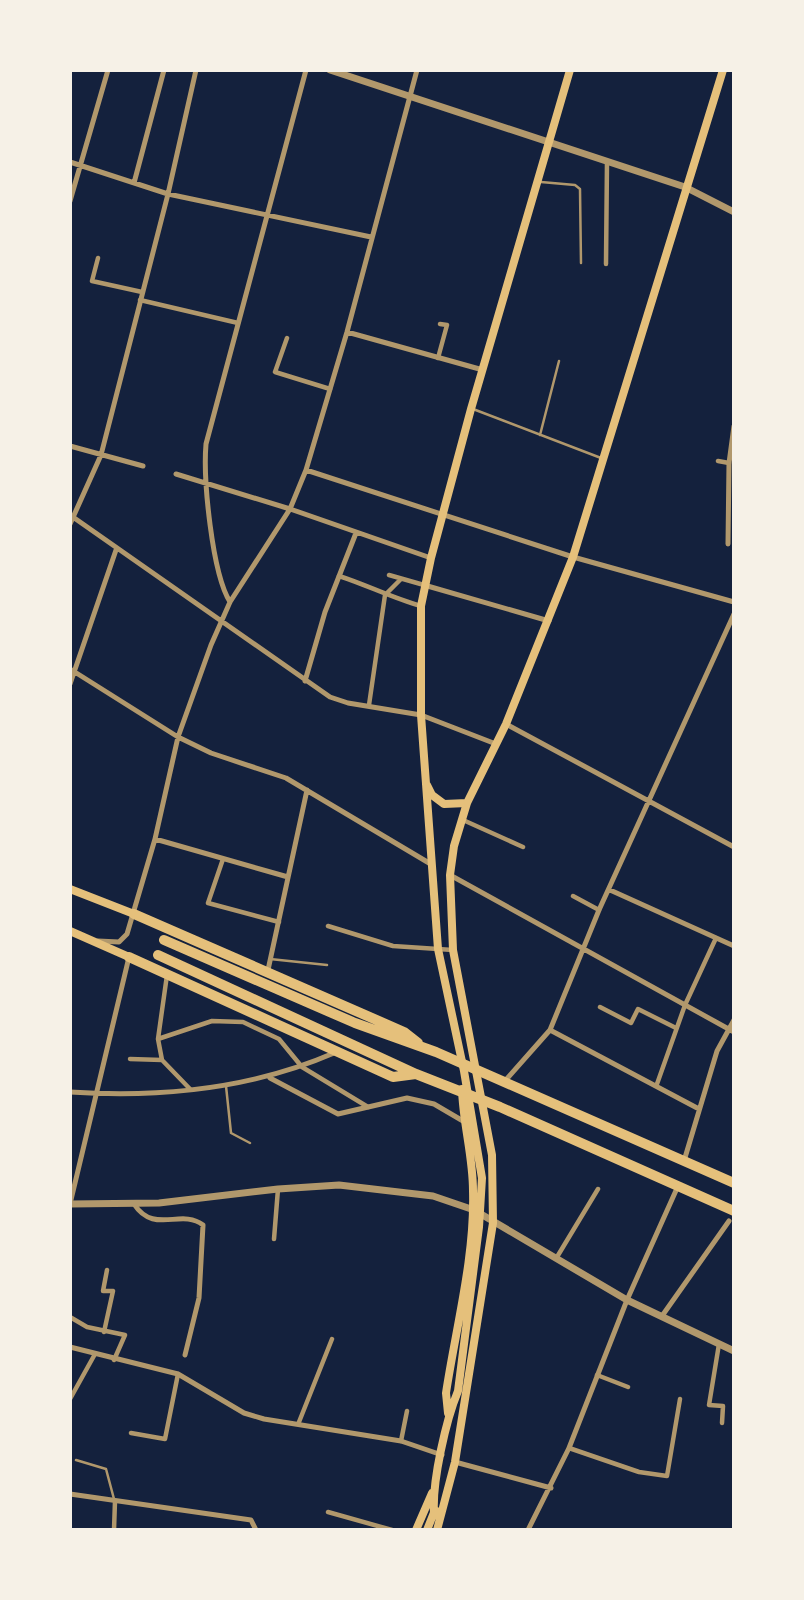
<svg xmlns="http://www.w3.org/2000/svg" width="804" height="1600" font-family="'Varela Round',sans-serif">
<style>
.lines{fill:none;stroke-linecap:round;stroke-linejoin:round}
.service{stroke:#b1986c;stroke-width:2.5}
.pedestrian{stroke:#b1986c;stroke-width:4.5}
.minor{stroke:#b1986c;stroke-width:5}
.tertiary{stroke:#b1986c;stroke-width:7}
.secondary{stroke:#e5c07b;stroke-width:8}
.motorway{stroke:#e5c07b;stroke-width:10}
</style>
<rect width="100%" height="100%" fill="#14213d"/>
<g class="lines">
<!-- service -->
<path class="service" d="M541 182 575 185 580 189 581 263
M473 409 601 458
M540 435 559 361
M270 959 327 965
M226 1086 231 1133 250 1143
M76 1460 106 1469 114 1499"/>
<!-- pedestrian -->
<path class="pedestrian" d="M98 258 92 281 142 292
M606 264 607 161
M140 300 238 323
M287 338 275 372 330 389
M438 358 447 325 440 324
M718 461 729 463
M389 575 424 585
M339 576C367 585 392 598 421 606
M369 705 385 595 400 580
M463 820 523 847
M223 859 208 903 279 922
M573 896 599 910
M328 926 393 946 453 950
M167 975 158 1039 212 1021 243 1022 279 1039 302 1067 368 1107
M600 1007 631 1023 638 1009 676 1028
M158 1039 162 1060 190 1089
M130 1059 162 1060
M657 1084 685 1005 716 938
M274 1239 278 1189
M557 1257 598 1189
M70 1317 87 1327 125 1335 114 1360
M104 1332 113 1291H103L107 1270
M719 1344 709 1405 723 1406 722 1423
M597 1375 628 1387
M70 1399 95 1354
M299 1422 332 1339
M131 1433 165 1439 178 1374
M401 1441 407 1411
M569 1448 639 1472 667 1476 680 1399
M328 1512 392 1530
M114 1530 115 1501"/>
<!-- minor -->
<path class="minor" d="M70 162 168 194 371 237
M134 183 164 70
M70 201 108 70
M347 332 483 370
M70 446 143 466
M306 470 573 557 734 602
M176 474 290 509 431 558
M70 515 330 697 348 703 421 715 496 744
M70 524 101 455 168 194 196 70
M728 544 729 463 734 426
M424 585 549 621
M230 602C212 573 203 479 206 444L306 70
M70 669 178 737 211 753 286 778 429 863
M305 681 325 612 356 533
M70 684 116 550
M506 724 734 847
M155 839 288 877
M450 875 734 1032
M610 890 734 946
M98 941 119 942 127 934 155 839 178 737 211 645 230 602 290 509 306 470 347 332 417 70
M268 970 307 790
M550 1030 699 1109
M270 1078 338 1114 407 1098 434 1104 463 1121
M504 1082 550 1030 599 910 734 614
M70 1092C160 1098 251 1089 334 1053
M684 1161 717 1051 734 1020
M70 1204 129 957
M134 1204C154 1235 181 1208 203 1225L199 1298 185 1355
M662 1316 729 1221
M70 1347 178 1374 244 1413 264 1419 401 1441 442 1455
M455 1462 551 1488
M70 1494 251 1520 256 1530
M528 1530 569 1448 627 1300 678 1186"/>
<!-- tertiary -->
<path class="tertiary" d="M330 70 685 187 734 212
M70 1204 159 1203 278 1189 339 1185 433 1196 474 1210 627 1300 734 1351"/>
<!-- secondary -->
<path class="secondary" d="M427 785 432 795 444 804 467 803
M70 889 134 914
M70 931 129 957
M448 1413 446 1393C456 1327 475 1257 473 1191 473 1156 463 1124 462 1089
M434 1513C432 1481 446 1420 458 1391L479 1227 482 1178 464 1071 438 949 421 715V606L431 558 471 409 570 70
M416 1530 432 1493
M427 1530 435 1510
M437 1530 455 1462 493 1223 492 1155 453 950 450 875 454 846 467 803 506 724 573 557 723 70"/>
<!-- motorway -->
<path class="motorway" d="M134 914 404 1032 418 1043
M164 940 355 1023 436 1052 734 1183
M158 955 416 1074 500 1107 734 1211
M129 957 393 1077 416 1074"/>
</g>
<!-- border -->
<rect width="804" height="1600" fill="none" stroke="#f6f1e7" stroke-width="144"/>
</svg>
